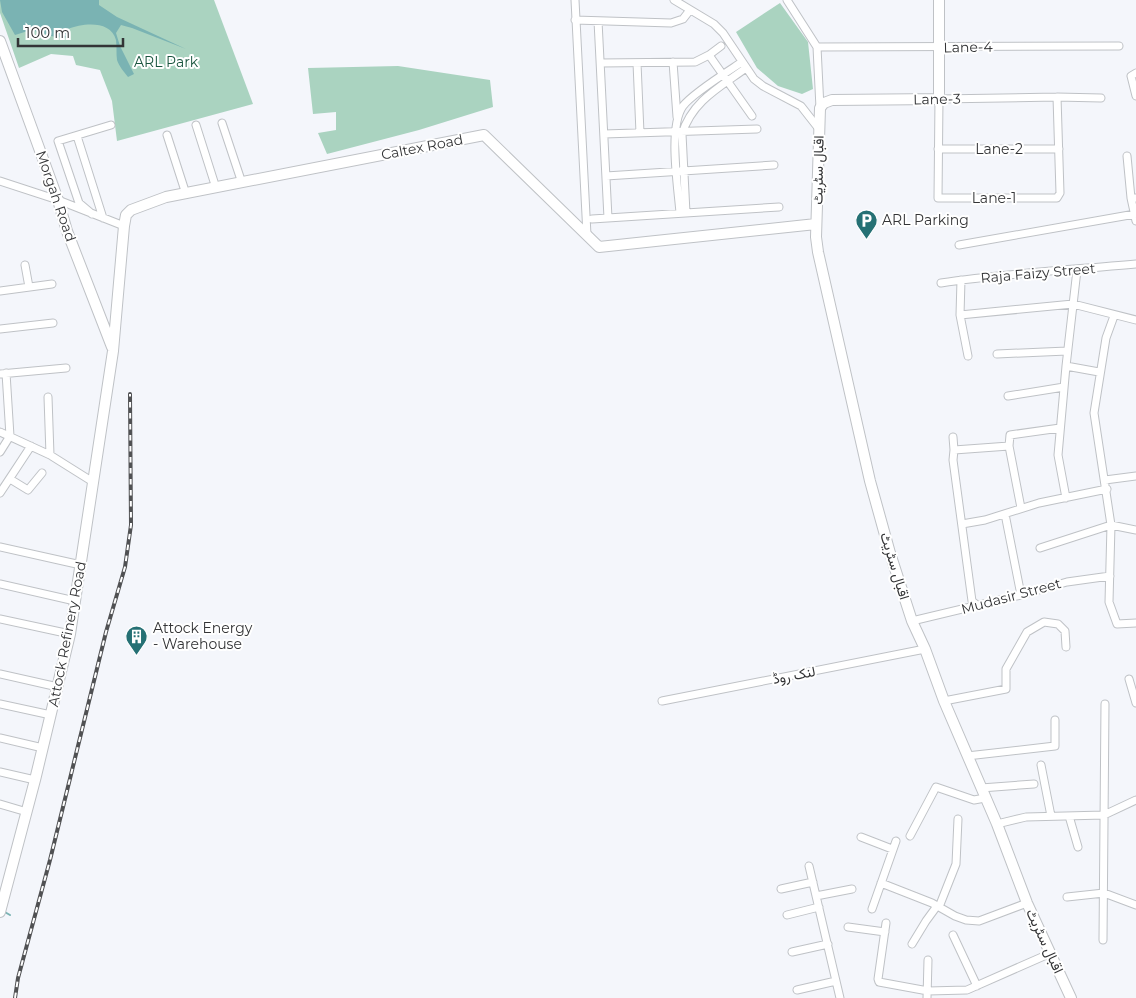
<svg xmlns="http://www.w3.org/2000/svg" width="1136" height="998" font-family="Montserrat,Vazirmatn,sans-serif">
<style>
.green{fill:#aad3c0}
.water{fill:#7ab3b3}
.lines{fill:none;stroke-linecap:round;stroke-linejoin:round}
.stream{stroke:#7ab3b3;stroke-width:2}
.street-casing{stroke:#bfc2c6;stroke-width:9}
.secondary-casing{stroke:#bfc2c6;stroke-width:12}
.street{stroke:#fff;stroke-width:7}
.secondary{stroke:#fff;stroke-width:10}
.rail-casing{stroke:#505153;stroke-width:4}
.rail{stroke:#fff;stroke-width:2;stroke-dasharray:5.5;stroke-linecap:butt}
.labels{text-anchor:middle;dominant-baseline:central;stroke-width:4;stroke-linejoin:round;paint-order:stroke}
.street-label{font-size:14px;fill:#333436;stroke:#fff}
.park-label{font-size:14px;fill:#19543e;stroke:#fff}
.poi-label{font-size:14px;fill:#333436;stroke:#fff;text-anchor:start}
</style>
<rect width="100%" height="100%" fill="#f4f6fb"/>
<!-- green -->
<path class="green" d="M0 0H214L253 104 117 141 112 101 100 70 76 65 73 56 51 54 19 68 0 13Z
M780 3 808 42 813 89 802 94 778 86 757 68 736 32Z
M398 66 490 80 493 107 419 130 327 154 318 133 336 130V112L313 114 308 68Z"/>
<!-- water -->
<path class="water" d="M0 0H99V5L117 17 186 49 132 28 121 25 116 33 120 46 134 74 128 77C124 72 119 66 117 60 116 54 117 47 116 40 111 20 83 23 68 29L67 38 55 37 31 30 15 35 2 12Z"/>
<g class="lines">
<!-- stream -->
<path class="stream" d="M3 911 10 915"/>
<defs>
<path id="street" d="M575 0 587 235
M674 0 714 24 723 33 754 79 763 86 801 106 819 129
M787 0 817 47 820 108
M575 20 671 23 683 19 690 10
M598 21 608 218
M817 47 1119 46
M709 55 752 116
M673 62 677 117
M601 63 695 62 709 55 721 46
M637 63 640 133
M1136 73 1131 76 1136 96
M1057 97 939 99 938 198H1057L1060 193 1057 97 1101 98
M222 123 242 183
M196 125 216 188
M604 134 757 129
M167 135 186 194
M77 136 103 218
M938 149H1059
M1127 156 1131 198H1136
M606 176 774 165
M0 181 58 200 124 226
M1131 198 1136 221
M680 213C678 187 668 127 683 106 693 93 727 72 742 62
M686 213 682 134C692 101 720 87 746 68
M92 214 79 203 58 141 111 125
M592 219 779 207
M959 245 1135 214
M25 265 29 287
M961 280 960 315 968 356
M941 283C1006 273 1071 270 1136 264
M0 291 52 284
M960 315 1073 304 1136 320
M1114 316 1106 338 1094 413 1111 525 1109 602 1117 624 1136 623
M0 329 53 323
M997 354 1067 351
M1066 366 1099 372
M0 374 66 368
M1008 396 1064 387
M48 397 50 455
M0 432 50 455 93 482
M953 437 954 450
M0 452 10 436 6 373
M10 479 28 490 42 473
M1105 480 1136 476
M0 493 31 446
M1066 498 1058 455 1066 366 1077 270
M1021 508 1009 446 1010 435 1060 428
M1005 514 1021 595
M962 524 985 520 1039 503 1107 489
M0 547 81 565
M1040 548 1111 525 1136 530
M0 584 75 601
M977 605 972 601 953 460 954 450 1009 446
M0 619 70 634
M912 621 1021 595 1067 582 1110 576
M0 674 58 687
M1129 679 1136 703
M662 701 925 649
M944 701 1006 689V669L1027 632 1044 622 1058 624 1065 631 1066 647
M0 704 51 715
M0 738 43 748
M967 756 1055 746V720
M1041 765 1051 816
M0 772 35 780
M981 788 1034 784
M0 804 27 812
M1069 816 1078 847
M997 824 1026 817 1104 815 1136 800
M910 836 936 787 974 800 985 798
M861 837 892 849
M809 866 840 998
M881 883 932 903 955 916 966 920 979 921 1027 903
M781 889 813 882
M816 896 852 889
M1067 897 1104 893 1136 905
M939 907 956 864 958 819
M872 909 896 841
M787 915 819 907
M886 923 878 979 879 982 928 991 967 990 1051 953
M848 927 885 932
M953 935 977 986
M1103 940 1105 704
M912 944 926 921 937 906
M792 952 828 944
M797 990 836 981
M927 998 928 960"/>
<path id="secondary" d="M939 0V99L832 100 824 103 820 108 816 237 818 252 870 481 890 553 912 621 925 649 944 701 997 824 1027 903 1071 998
M0 41 58 200 67 231 112 347
M0 912 35 780 70 634 113 351 124 226 126 215 131 210 166 197 484 135 599 247 816 224"/>
</defs>
<!-- street casing -->
<use href="#street" class="street-casing"/>
<!-- secondary casing -->
<use href="#secondary" class="secondary-casing"/>
<!-- street -->
<use href="#street" class="street"/>
<!-- secondary -->
<use href="#secondary" class="secondary"/>
<defs>
<path id="rail" d="M15 998 18 978 50 860 106 632 125 567 131 525 130 394"/>
</defs>
<!-- rail casing -->
<use href="#rail" class="rail-casing"/>
<!-- rail -->
<use href="#rail" class="rail"/>
</g>
<!-- icons -->
<defs>
<symbol id="parking-pin" viewBox="-11 -11 22 30"><path d="M0 17L-7.5 6A9.5 9.5 0 1 1 7.5 6Z" fill="#257074" stroke="#fff"/><path d="M-3.5-5.5H1a3.5 3.5 0 0 1 0 7H-1V5.5H-3.5ZM-1-3.4V-.6H.8a1.4 1.4 0 0 0 0-2.8Z" fill="#fff"/></symbol>
<symbol id="building-pin" viewBox="-11 -11 22 30"><path d="M0 17L-7.5 6A9.5 9.5 0 1 1 7.5 6Z" fill="#257074" stroke="#fff"/><path d="M-4-6H4V6H1V3H-1V6H-4ZM-2.5-4.3h1.7v1.8h-1.7ZM.8-4.3h1.7v1.8H.8ZM-2.5-1h1.7V.8h-1.7ZM.8-1h1.7V.8H.8Z" fill="#fff"/></symbol>
</defs>
<g fill-rule="evenodd">
<use href="#parking-pin" x="854" y="208" width="25" height="34"/>
<use href="#building-pin" x="124" y="624" width="25" height="34"/>
</g>
<g class="labels">
<!-- street labels -->
<g class="street-label">
<text transform="translate(968 47) rotate(-1)">Lane-4</text>
<text transform="translate(937 99) rotate(-1)">Lane-3</text>
<text transform="translate(422 147) rotate(-11)">Caltex Road</text>
<text x="999" y="149">Lane-2</text>
<text transform="translate(818 170) rotate(-89)">اقبال سٹریٹ</text>
<text transform="translate(56 196) rotate(71)">Morgah Road</text>
<text x="994" y="198">Lane-1</text>
<text transform="translate(1038 273) rotate(-5)">Raja Faizy Street</text>
<text transform="translate(895 566) rotate(73)">اقبال سٹریٹ</text>
<text transform="translate(1011 596) rotate(-15)">Mudasir Street</text>
<text transform="translate(67 634) rotate(-79)">Attock Refinery Road</text>
<text transform="translate(794 675) rotate(-11)">لنک روڈ</text>
<text transform="translate(1045 941) rotate(65)">اقبال سٹریٹ</text>
</g>
<!-- park labels -->
<g class="park-label">
<text x="166" y="62">ARL Park</text>
</g>
<!-- poi labels -->
<g class="poi-label">
<text x="882" y="220">ARL Parking</text>
<text x="153" y="628">Attock Energy<tspan x="153" dy="16">- Warehouse</tspan></text>
</g>
</g>
<!-- scale -->
<path d="M18 38v8h105v-8" fill="none" stroke="#333436" stroke-width="2.5"/>
<text x="25" y="38" font-size="15" fill="#333436" stroke="#ffffff" stroke-width="4" paint-order="stroke">100 m</text>
</svg>
